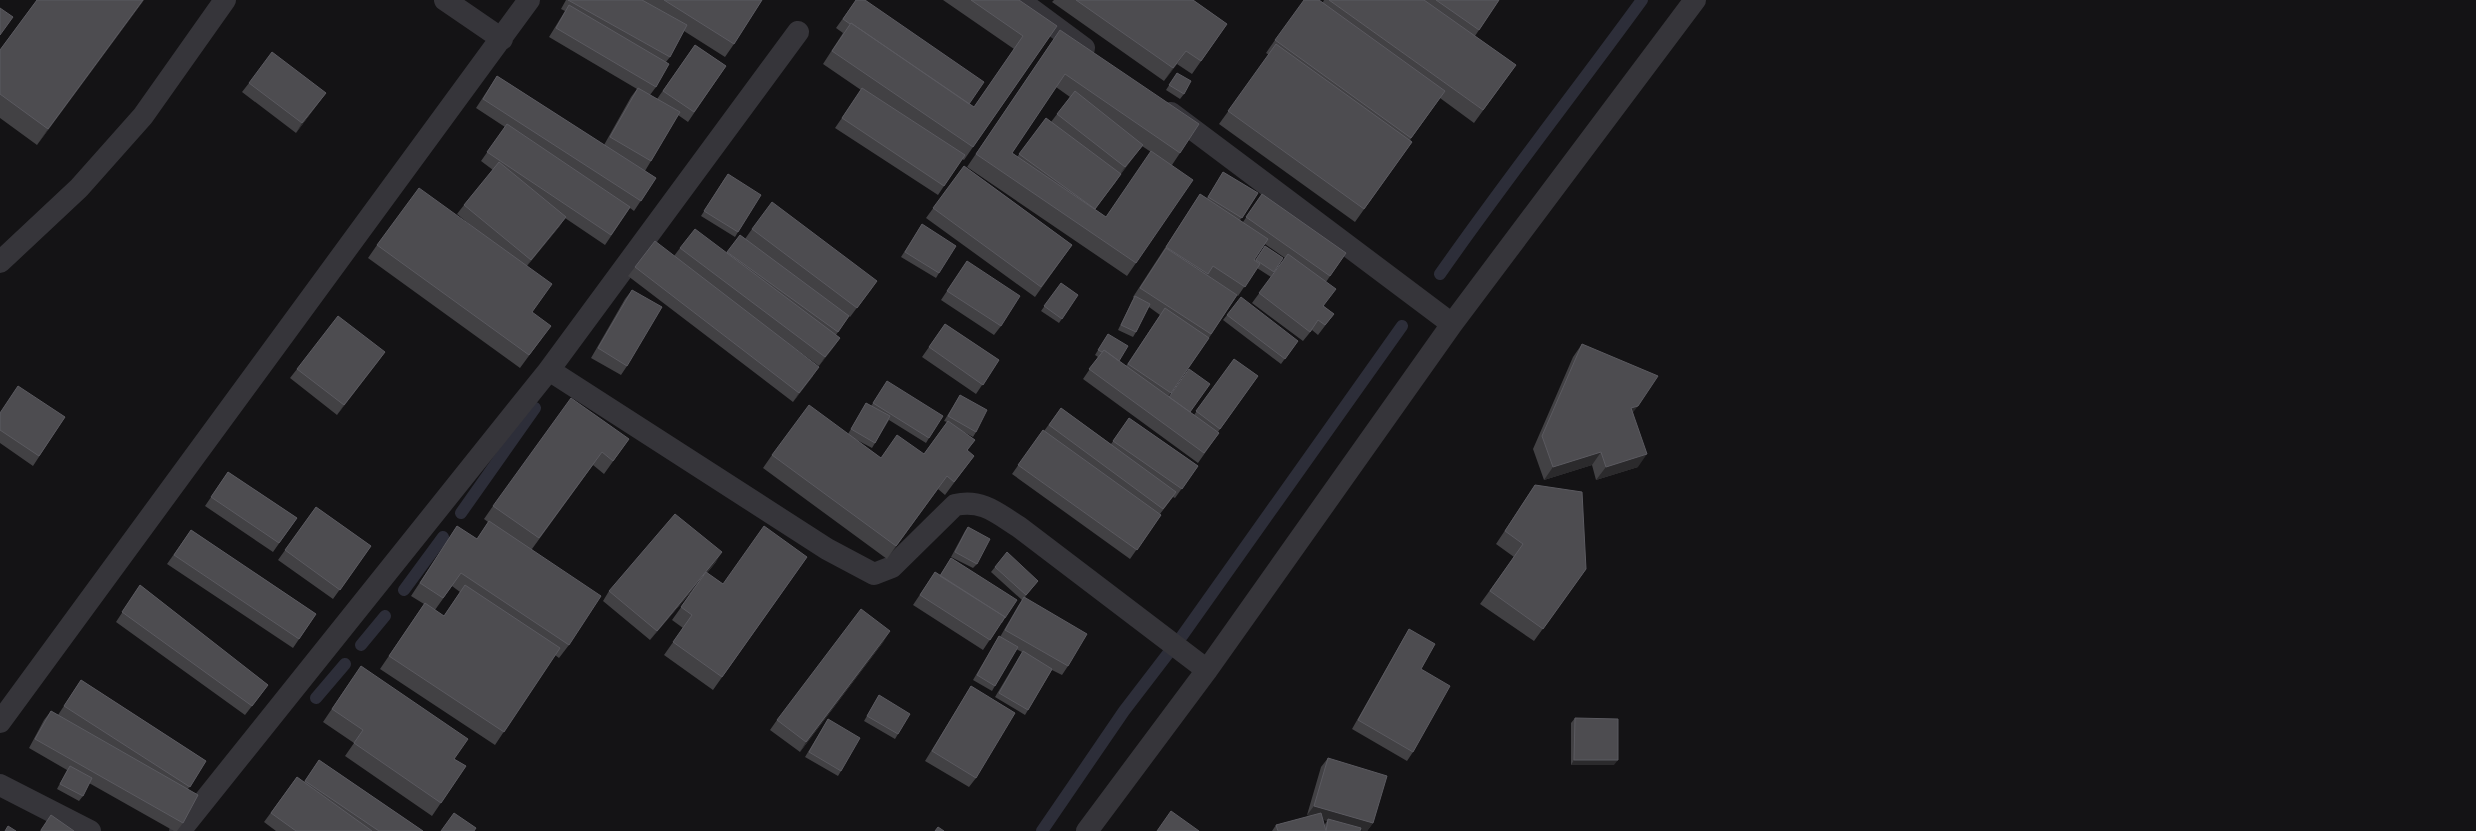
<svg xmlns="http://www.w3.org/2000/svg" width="2476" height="831" font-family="Helvetica,sans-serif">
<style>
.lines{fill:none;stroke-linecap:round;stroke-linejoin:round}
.stream{stroke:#2d2e39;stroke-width:12}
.service{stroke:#36353a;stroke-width:22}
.minor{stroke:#36353a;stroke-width:22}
.wall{fill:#424144;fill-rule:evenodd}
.shaded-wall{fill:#2b2a2c}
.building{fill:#4d4c50;stroke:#5b5a60}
</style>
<rect width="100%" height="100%" fill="#141315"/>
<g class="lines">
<!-- stream -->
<path class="stream" d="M1440 274C1505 181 1575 92 1642 0
M461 513 535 408
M404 590 443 537
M1182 636 1402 326
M361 645 385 616
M316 698 345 664
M1042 831 1124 711 1170 651"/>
<!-- service -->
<path class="service" d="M445 0 502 39
M0 262 79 188 143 116 225 0
M0 722 529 0"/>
<!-- minor -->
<path class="minor" d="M1019 0 1084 48
M1171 113 1452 324
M549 370 827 549 874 574 892 567 955 505C982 499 997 513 1019 527L1207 670
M0 785 90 831
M180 831 549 370 798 32
M1087 831 1207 670 1452 324 1695 0"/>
</g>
<!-- wall -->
<path class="wall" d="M37 0H144L37 145 0 118V50Z
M566 0H762L734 44 725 57 684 31 670 57 666 62 656 87 650 95 657 99 695 45 726 66 688 122 678 115 651 161 645 171 656 178 634 211 630 208 605 245 565 218 559 227 527 266 532 312 542 338 520 368 368 258 377 245 475 229 457 214 464 205 493 170 481 161 505 127 476 108 497 76 604 145 631 97 637 89 549 37 565 11 561 9Z
M856 0 969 104 974 107 1014 49 943 0H1019L1057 26 964 160 962 159 938 195 835 128 861 90 823 64 843 33 836 28Z
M1054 0H1193L1227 24 1192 74 1177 64 1164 81 1052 2Z
M1324 0H1499L1475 36 1516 65 1474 123 1440 98 1410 140 1412 142 1355 222 1219 124 1269 55 1266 53 1275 40 1323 2Z
M1051 43 1180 153 1172 165 1136 263 1127 276 967 167ZM1056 87 1070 97 1051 122 1046 118 1017 157 1012 153ZM1142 146 1151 152 1106 217 1095 209 1115 183 1121 174Z
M1177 73 1184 94 1180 99 1166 90Z
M249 83 326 93 296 133 242 92Z
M964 166 1072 245 1035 297 926 218Z
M1223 172 1258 193 1240 220 1243 222 1262 194 1346 253 1326 282 1324 306 1334 314 1318 335 1312 330 1303 341 1252 303 1285 258 1265 244 1254 260H1255L1265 246 1283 258 1271 277 1257 268 1238 296 1208 276 1237 295 1209 338 1168 397 1194 415 1234 359 1258 376 1218 432 1219 433 1198 463 1083 379 1098 357 1095 355 1108 334 1119 361 1126 366 1160 315 1149 307 1136 332 1133 337 1118 330 1132 301 1134 298 1133 297 1200 194 1207 198Z
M725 178 738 232 735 237 701 216Z
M922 224 939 273 936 278 901 257Z
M752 229 877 281 850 317 849 316 836 335 840 338 819 366 786 342 813 376 793 402 628 276 635 267 674 256 680 248 727 253 740 235 745 239Z
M967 261 1001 326 994 335 941 300Z
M1061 283 1078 295 1059 323 1041 311Z
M632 290 627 366 621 375 591 358 625 299Z
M1227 315 1298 341 1281 364 1223 320Z
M945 324 999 360 976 394 922 357Z
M1582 344 1633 412 1638 467 1596 480 1592 465 1544 480 1533 449 1573 357Z
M385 352 337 415 290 378 297 369Z
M884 386 929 438 926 443 889 420 872 448 853 438 881 458 924 454 947 422 944 421 960 395 976 432 973 437 962 431 975 440 967 451 974 456 945 495 938 489 887 559 763 468 772 455 848 434 866 403 871 406Z
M1061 408 1111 444 1129 418 1198 466 1175 498 1173 497 1160 514 1161 515 1130 559 1012 474 1043 430 1044 431Z
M0 413 65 417 33 466 0 443Z
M629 439 604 474 593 465 532 549 569 645 559 658 555 655 495 745 380 669 424 604 411 596 457 526 477 539 488 522 484 519 493 506ZM452 586 460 592 444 616 435 610Z
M228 472 297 518 273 552 205 506Z
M1535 485 1586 569 1534 641 1480 604 1514 557 1496 544Z
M316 507 371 546 333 599 278 560Z
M968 527 977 564 973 568 951 557 965 531Z
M191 530 316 614 293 648 167 564Z
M807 557 713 690 664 655 683 628 672 620 697 585 650 640 603 601 609 591 716 562 707 573 723 584Z
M951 558 1005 618 1002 623H1001L983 650 913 605 935 572 940 575Z
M995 567 1038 581 1025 597 1068 666 1062 675 1052 670 1025 715 995 697 1022 652 1016 649 992 691 973 680 996 641 999 636 1000 637 1018 606 1022 600 991 572Z
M140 585 268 685 245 715 116 622Z
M1409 629 1421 669 1413 752 1407 761 1352 729 1403 639Z
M884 641 800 752 770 730 777 720Z
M352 679 454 759 466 766 432 816 345 756 354 743 323 722Z
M81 680 206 761 188 789 183 823 177 831H174L89 783 83 796 79 801 57 789 67 770 29 748 44 720 51 711 58 715Z
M971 686 976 778 969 787 925 761 965 696Z
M879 695 898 734 895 739 864 721Z
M1575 718 1614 765H1571V723Z
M828 719 841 771 838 776 805 757Z
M1328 758 1373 823 1367 831 1360 830V831H1272L1276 825 1311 816 1307 815 1321 767ZM1323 819 1327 821 1324 826Z
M319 760 423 831H276L264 822 297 777 304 782Z"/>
<!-- shaded-wall -->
<path class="shaded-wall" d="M143 0H144L37 145 48 129Z
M1186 51 1177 64 1164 81 1173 68Z
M326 93 319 102 296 133 302 123Z
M1143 145 1136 154 1118 177 1125 167Z
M566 217 559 227 524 269 531 260Z
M877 281 871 290 850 317 857 308Z
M840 338 834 347 819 366 825 357Z
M385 352 378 362 337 415 344 405Z
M819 367 813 376 793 402 799 393Z
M1638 406 1628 419 1631 408Z
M1601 452 1592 465 1544 480 1553 467Z
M1647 454 1638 467 1596 480 1606 467Z
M947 476 938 489 887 559 896 546Z
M722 552 716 562 650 640 657 631Z
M890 631 884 641 800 752 806 742Z
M1574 760H1618L1614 765H1571Z
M1314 806 1373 823 1367 831H1363L1328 821V819L1327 821 1307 815Z"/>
<!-- building -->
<path class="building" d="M37 0H143L48 129 0 94V50Z
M568 0H642L687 25 670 57Z
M664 0H762L734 44Z
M856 0H865L984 82 969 104 851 23 850 24 843 19Z
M971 0H1019L1057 26 973 147 832 51 851 23 974 107 1023 36Z
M1076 0H1193L1227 24 1201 61 1186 51 1173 68Z
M1304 0H1319L1445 91 1411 138 1275 40Z
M1329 0H1424L1516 65 1483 110Z
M1436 0H1499L1479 30Z
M569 5 669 64 656 87 556 28Z
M0 8 13 17 0 35Z
M1060 30 1199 124 1180 153 1065 74 1012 153 1106 217 1151 151 1193 180 1136 263 976 154Z
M1276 44 1412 142 1364 209 1228 111Z
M695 45 726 66 694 112 663 91Z
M272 52 326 93 302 123 249 83Z
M1177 73 1191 81 1184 94 1169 85Z
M497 76 656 178 641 201 483 99Z
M638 88 680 112 651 161 610 137Z
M862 88 965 155 944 186 842 118Z
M1075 91 1143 145 1125 167 1057 114Z
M1046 118 1121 174 1095 209 1019 154Z
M507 124 630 207 611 235 487 152Z
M499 162 566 217 531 260 464 205Z
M964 166 1072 245 1041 287 933 208Z
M1223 172 1258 193 1242 218 1208 197Z
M728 174 761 195 738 232 704 211Z
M419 188 552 284 532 312 551 326 529 355 377 245Z
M1200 194 1268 239 1254 260 1260 264 1245 287 1213 266 1208 274 1166 247Z
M1262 194 1346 253 1330 276 1246 217Z
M772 202 877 281 857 308 752 229Z
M922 224 956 246 939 273 905 252Z
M695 229 840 338 825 357 680 248Z
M740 235 849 316 838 332 727 252Z
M655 241 819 367 799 393 635 267Z
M1265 246 1283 258 1274 272 1256 260Z
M1166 248 1237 295 1211 334 1140 288Z
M1288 254 1336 289 1323 306 1334 314 1325 325 1318 320 1310 332 1259 293Z
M967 261 1020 296 1001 326 947 291Z
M1061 283 1078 295 1062 319 1044 306Z
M632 290 662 307 627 366 598 348Z
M1135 296 1150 304 1136 332 1121 325Z
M1241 297 1298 341 1285 359 1227 315Z
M1165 308 1209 338 1171 393 1128 364Z
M338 316 385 352 344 405 297 369Z
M945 324 999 360 983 385 929 347Z
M1108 334 1128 346 1119 361 1104 350 1102 352 1098 350Z
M1582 344 1658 376 1638 406 1631 408 1647 454 1606 467 1601 452 1553 467 1542 436Z
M1104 350 1219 433 1204 453 1089 369Z
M1234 359 1258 376 1220 429 1196 411Z
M1189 369 1210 384 1190 412 1169 397Z
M887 381 943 416 929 438 873 403Z
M18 386 65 417 39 456 0 430V413Z
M960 395 987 410 976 432 948 416Z
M571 398 629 439 613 461 602 452 539 538 493 506Z
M866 403 890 416 875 443 851 429Z
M809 405 881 458 897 435 924 454 948 421 975 440 967 450 974 456 954 482 947 476 896 546 772 455Z
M1061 408 1176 492 1163 509 1049 425Z
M1129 418 1198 466 1182 489 1113 441Z
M1043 430 1161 515 1137 550 1018 465Z
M228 472 297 518 279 543 211 497Z
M1535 485 1582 492 1586 569 1543 629 1490 591 1523 544 1505 531Z
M316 507 371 546 340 590 285 550Z
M675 514 722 552 657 631 609 591Z
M489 521 601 596 569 645 461 573 443 598 420 583 457 526 477 539Z
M764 526 807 557 722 677 673 642 692 615 681 607 706 572 723 584Z
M968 527 990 539 977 564 955 552Z
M191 530 316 614 299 639 174 555Z
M1007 552 1038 581 1026 595 995 567Z
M951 558 1017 600 1005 618 1004 617H1005L940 576Z
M935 572 1005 617 990 640 920 595Z
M140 585 268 685 252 706 122 612Z
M465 585 560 648 504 732 389 656 425 603 444 616Z
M1024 597 1087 634 1068 666 1005 630Z
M861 609 890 631 806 742 777 720Z
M1409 629 1435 644 1421 669 1450 686 1413 752 1358 720Z
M999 636 1018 647 995 686 977 675Z
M1023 651 1052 669 1028 710 999 693Z
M361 666 468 739 454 759 466 766 441 803 354 743 363 730 332 709Z
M81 680 206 761 190 787 64 706Z
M971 686 1015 713 976 778 932 751Z
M879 695 910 714 898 734 867 716Z
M51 711 198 795 183 823 35 739Z
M1575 718 1618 719V760H1574Z
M828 719 860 738 841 771 809 752Z
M1328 758 1387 776 1373 823 1314 806Z
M319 760 423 831H379L305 781Z
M70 766 92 778 83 796 60 784Z
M297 777 372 831H296L271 813Z
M1171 811 1199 831H1157Z
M454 813 476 828 474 831H441Z
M1321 813 1326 831H1278L1276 825Z
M51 815 74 831H41V830Z
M1328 819 1361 828 1360 831H1326Z
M8 826 16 831H5Z
M938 827 944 831H935Z"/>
</svg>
